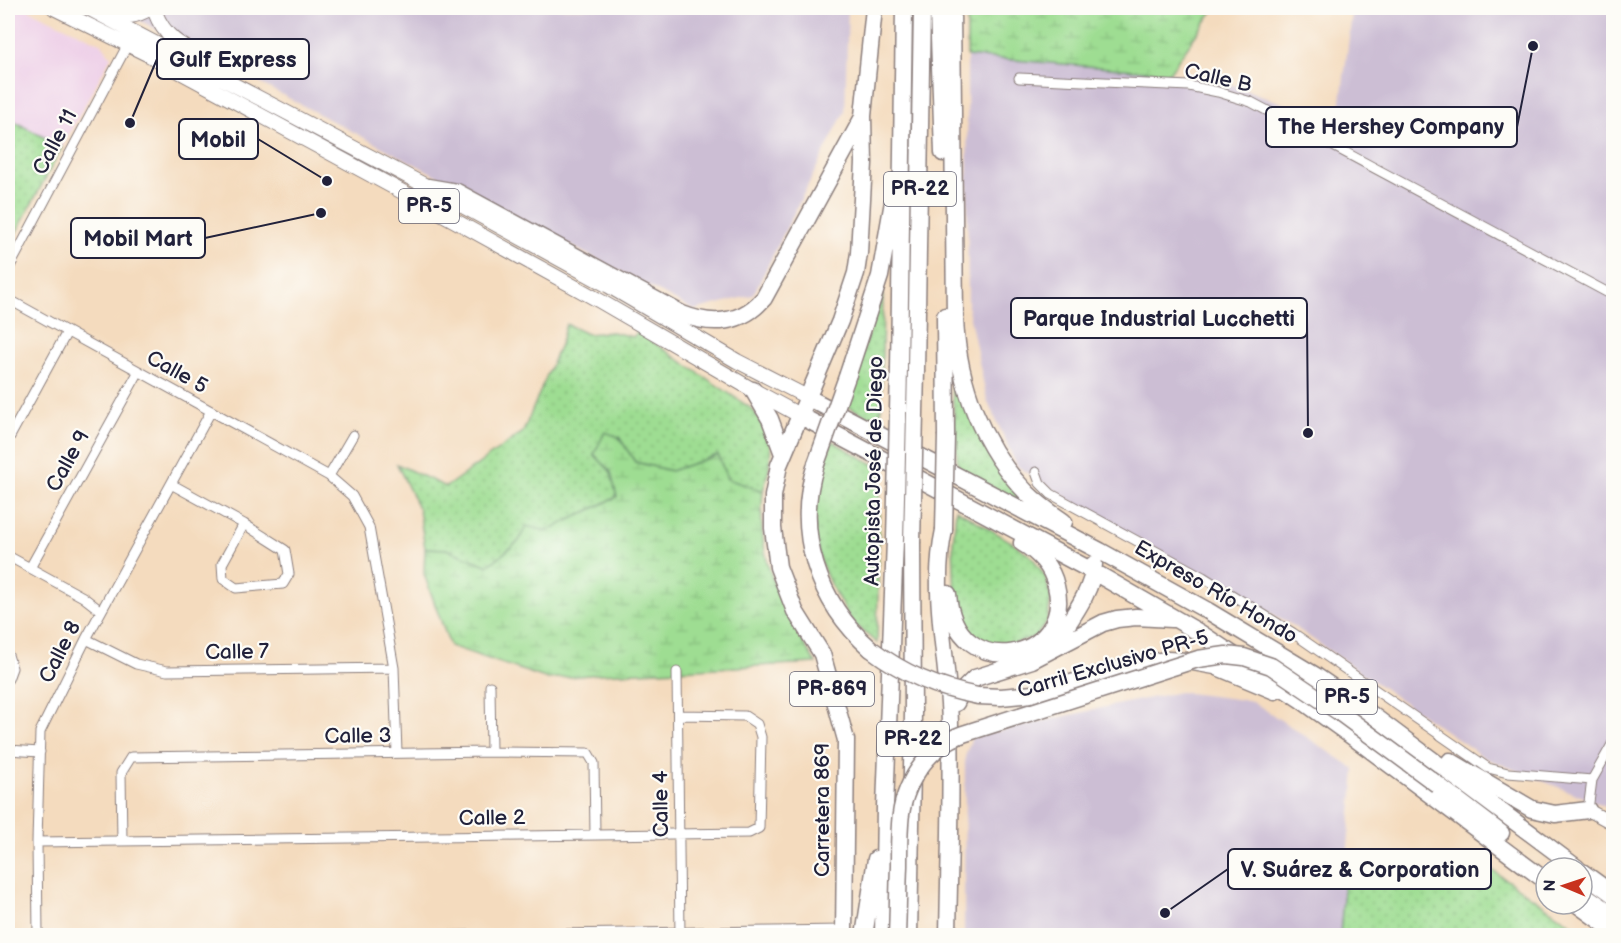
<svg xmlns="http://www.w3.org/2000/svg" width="1621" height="943" font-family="'Balsamiq Sans',sans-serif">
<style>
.built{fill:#eed0e8}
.industrial{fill:#ccbed4}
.grass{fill:url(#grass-dots);stroke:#608066;stroke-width:1.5}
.wetland{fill:url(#wetland-marsh);stroke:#608066;stroke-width:1.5}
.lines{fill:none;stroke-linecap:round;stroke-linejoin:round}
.street-casing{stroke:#8b7e7c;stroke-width:11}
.secondary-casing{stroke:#8b7e7c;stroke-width:14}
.primary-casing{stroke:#8b7e7c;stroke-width:16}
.highway-casing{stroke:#8b7e7c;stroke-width:19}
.street{stroke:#fff;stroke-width:9}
.secondary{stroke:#fff;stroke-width:12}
.primary{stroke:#fff;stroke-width:14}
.highway{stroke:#fff;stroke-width:16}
.highway-bridge-casing{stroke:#8b7e7c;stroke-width:19;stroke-linecap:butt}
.highway-bridge{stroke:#fff;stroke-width:16}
.labels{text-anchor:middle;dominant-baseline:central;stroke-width:4.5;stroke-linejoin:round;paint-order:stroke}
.shield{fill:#fdfcf7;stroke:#646373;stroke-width:1.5}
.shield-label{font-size:20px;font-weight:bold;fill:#22223b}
.street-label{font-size:21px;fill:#22223b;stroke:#fdfcf7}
.leader{fill:none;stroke:#22223b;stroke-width:2}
.callout-dot{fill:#22223b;stroke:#fdfcf7;stroke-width:2}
.callout{fill:#fdfcf7;stroke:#22223b;stroke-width:2}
.callout-label{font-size:22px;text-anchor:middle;font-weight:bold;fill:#22223b}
</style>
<defs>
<pattern id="grass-dots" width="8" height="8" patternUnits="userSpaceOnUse" patternTransform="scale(1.5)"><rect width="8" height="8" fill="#9edd92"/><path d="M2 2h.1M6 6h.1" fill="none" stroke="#88bd7f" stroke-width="1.8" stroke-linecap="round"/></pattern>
<pattern id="wetland-marsh" width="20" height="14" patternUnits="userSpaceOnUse" patternTransform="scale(1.5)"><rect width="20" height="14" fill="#9edd92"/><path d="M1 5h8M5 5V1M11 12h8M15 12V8" fill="none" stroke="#88bd7f"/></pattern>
</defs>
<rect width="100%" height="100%" fill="#fdfcf7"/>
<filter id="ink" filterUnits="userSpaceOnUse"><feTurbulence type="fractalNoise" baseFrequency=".0167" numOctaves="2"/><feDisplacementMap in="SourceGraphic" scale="12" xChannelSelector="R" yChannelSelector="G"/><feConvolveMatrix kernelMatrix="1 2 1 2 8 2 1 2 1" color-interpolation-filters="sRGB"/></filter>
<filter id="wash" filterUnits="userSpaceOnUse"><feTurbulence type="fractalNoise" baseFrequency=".008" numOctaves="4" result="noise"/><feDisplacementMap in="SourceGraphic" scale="24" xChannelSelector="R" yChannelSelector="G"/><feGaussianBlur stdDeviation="1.35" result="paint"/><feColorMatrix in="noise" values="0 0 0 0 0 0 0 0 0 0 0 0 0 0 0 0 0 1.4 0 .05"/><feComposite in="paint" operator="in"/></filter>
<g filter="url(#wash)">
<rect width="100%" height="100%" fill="#f4dbbe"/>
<!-- built -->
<path class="built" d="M8 8H25L102 44 111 57 62 147 8 118Z"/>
<!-- industrial -->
<path class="industrial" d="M116 8H848L845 111 753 295 694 310Z
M1388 8H1613V809L1485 758 1292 625 1092 514 1017 466 987 400 968 309 967 56 1211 77 1338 124 1352 14Z
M1180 692 1252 701 1355 769 1340 935 964 936 965 757 972 737 1106 707Z"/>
<!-- grass -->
<path class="grass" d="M8 118 62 147 10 244 8 242Z
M883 292 881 423 845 405Z
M566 324 587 334 612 332 633 337 638 332 752 409C775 439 774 456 763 491L727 479 718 455 671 471 635 462 619 437 594 454 611 472 617 497 547 531 519 541 488 566 446 549 425 548 419 510 397 464 446 487 523 432 561 342Z
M956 374 1027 502 1025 506 958 468 951 375Z
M832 441 880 468 877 643C869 636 859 629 852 621 847 615 844 608 840 601 805 546 810 500 832 441Z
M956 509 1015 544 1032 557 1045 576 1051 598 1047 621 1036 636 1003 647 987 644 974 637 966 628 955 598 953 543Z
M1473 857 1587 935H1340L1346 863Z"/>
<!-- wetland -->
<path class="wetland" d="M967 8H1215L1169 73 967 56Z
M605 432 619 437 635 462 671 471 718 455 727 479 763 491C762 503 761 516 762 529 765 578 789 622 816 663L599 674 548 679 450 646 424 574 425 548 446 549 488 566 519 541 526 526 547 531 617 497 611 472 594 454Z"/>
</g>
<g filter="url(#ink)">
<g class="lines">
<defs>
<path id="street" d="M1019 78 1189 86 1218 92 1251 102 1614 296
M8 270 128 44 131 40
M8 299 329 476 352 496 369 527 394 668 397 753
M8 440 67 332
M1036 472 1040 483 1051 494 1203 577 1293 633 1488 768 1508 773 1592 780
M329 476 353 435
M171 484 244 524
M244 524 285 550 289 574 283 584 236 588 223 579 222 564Z
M8 556 83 597 101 611
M30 568 139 371
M86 639 136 664 167 671 394 668
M8 655 12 668 8 679
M677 672 680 936
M490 686 491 752
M8 750 40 752
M1588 810 1592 780 1614 741
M122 841 121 773 131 757 491 752 588 753 594 763 595 835
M37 842 749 833 759 828 761 737 757 724 745 716 678 715
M38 936 37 842 40 732 86 639 211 411
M412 936 844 930"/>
<path id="secondary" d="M1588 810 1614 824"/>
<path id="primary" d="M54 8 149 55 421 202 600 301 753 390 799 415
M88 8 428 187 609 286 737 361 807 397
M155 12C166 42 187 48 213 62V73
M112 13C126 19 136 16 149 9"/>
<path id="highway" d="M938 8 943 153
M952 8 955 320C958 383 982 448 1028 494 1039 505 1051 513 1064 522
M428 187 457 192 682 314C712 326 742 324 764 298L863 117
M945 316 946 435
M899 368 904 8
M916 370 922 8
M848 374 880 276 894 196
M753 390 770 419 783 454
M807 397 1100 551 1208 611 1316 676 1360 706 1577 868
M799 415 1094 572 1200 633 1300 699 1357 740 1546 881
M816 464C794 532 818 603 871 649
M944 530C930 594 949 661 950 725 952 795 949 866 948 936
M948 594C955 687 1075 660 1056 586 1052 567 1038 552 1022 543
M1053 647C1067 623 1093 593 1094 564
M978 696 1001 697 1033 694 1134 665 1167 660 1187 661 1215 666 1275 691
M956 703 962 691 975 678 1032 660 1103 623 1117 619 1136 617 1172 619
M1450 761 1532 809 1555 814 1588 810
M1438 785 1501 833
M1582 872 1614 895
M1582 893 1614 915
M1577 904 1614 931
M844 936 846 740 822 654 795 611 778 567 773 528V496L779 465 840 321 856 273 859 253 864 163 863 116 874 8
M864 936 876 859
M883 936 885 807 895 540
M909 936 913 713 912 543"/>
</defs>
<!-- street casing -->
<use href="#street" class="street-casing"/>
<!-- secondary casing -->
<use href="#secondary" class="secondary-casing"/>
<!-- primary casing -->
<use href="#primary" class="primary-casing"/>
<!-- highway casing -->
<use href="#highway" class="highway-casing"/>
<!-- street -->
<use href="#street" class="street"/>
<!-- secondary -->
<use href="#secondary" class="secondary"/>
<!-- primary -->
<use href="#primary" class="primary"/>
<!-- highway -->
<use href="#highway" class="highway"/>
<defs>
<path id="highway-bridge" d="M816 464 848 374
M944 530 946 435
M895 540 899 368
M912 543 916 370
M871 649C904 674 937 688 978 696
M897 936C898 912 898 889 899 866 899 852 899 838 900 824 902 785 927 747 963 734L1198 659 1226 655 1244 657 1271 666 1339 712 1438 785"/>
</defs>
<!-- highway-bridge casing -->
<use href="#highway-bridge" class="highway-bridge-casing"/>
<!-- highway-bridge -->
<use href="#highway-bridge" class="highway-bridge"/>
</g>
</g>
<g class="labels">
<!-- shield labels -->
<g class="shield">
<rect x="884" y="172" width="72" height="34" rx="4.5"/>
<rect x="399" y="189" width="60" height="34" rx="4.5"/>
<rect x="790" y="672" width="84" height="34" rx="4.5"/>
<rect x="1317" y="680" width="60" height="34" rx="4.5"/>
<rect x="877" y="722" width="72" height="34" rx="4.5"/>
</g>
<g class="shield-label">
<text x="920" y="189">PR-22</text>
<text x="429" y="206">PR-5</text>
<text x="832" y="689">PR-869</text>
<text x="1347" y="697">PR-5</text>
<text x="913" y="739">PR-22</text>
</g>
<!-- street labels -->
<g class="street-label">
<text transform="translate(1218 78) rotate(13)">Calle B</text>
<text transform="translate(55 142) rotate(-62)">Calle 11</text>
<text transform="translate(177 372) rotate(29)">Calle 5</text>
<text transform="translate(68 461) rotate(-61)">Calle 9</text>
<text transform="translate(874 471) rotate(-89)">Autopista José de Diego</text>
<text transform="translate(1216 592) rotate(30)">Expreso Río Hondo</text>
<text transform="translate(60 652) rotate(-63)">Calle 8</text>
<text transform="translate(237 652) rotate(-1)">Calle 7</text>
<text transform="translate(1113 664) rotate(-16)">Carril Exclusivo PR-5</text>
<text transform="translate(358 736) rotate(-1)">Calle 3</text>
<text transform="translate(661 804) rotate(-91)">Calle 4</text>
<text transform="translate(822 810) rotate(-90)">Carretera 869</text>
<text transform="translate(492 818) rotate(-1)">Calle 2</text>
</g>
</g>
<!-- callouts -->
<path class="leader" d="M130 123L157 59M1533 46L1517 127M327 181L258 139M321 213L205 238M1308 433L1307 318M1165 913L1228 869"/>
<g class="callout-dot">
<circle cx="130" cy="123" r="6"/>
<circle cx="1533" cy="46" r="6"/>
<circle cx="327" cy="181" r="6"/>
<circle cx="321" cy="213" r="6"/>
<circle cx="1308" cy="433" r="6"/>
<circle cx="1165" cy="913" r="6"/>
</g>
<g class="callout">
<rect x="157" y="39" width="152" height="40" rx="6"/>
<rect x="1266" y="107" width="251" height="40" rx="6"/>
<rect x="179" y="119" width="79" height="40" rx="6"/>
<rect x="71" y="218" width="134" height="40" rx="6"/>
<rect x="1011" y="298" width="296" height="40" rx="6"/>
<rect x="1228" y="849" width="263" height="40" rx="6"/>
</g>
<g class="callout-label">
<text x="233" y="67">Gulf Express</text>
<text x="1391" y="134">The Hershey Company</text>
<text x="218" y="147">Mobil</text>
<text x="138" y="246">Mobil Mart</text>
<text x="1159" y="326">Parque Industrial Lucchetti</text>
<text x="1360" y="877">V. Suárez &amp; Corporation</text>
</g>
<!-- margin -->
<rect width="1621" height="943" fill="none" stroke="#fdfcf7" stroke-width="30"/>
<!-- north arrow -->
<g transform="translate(1564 886) rotate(272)"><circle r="28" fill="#fdfcf7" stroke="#a5a5ac" stroke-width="1.5"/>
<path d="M0-4.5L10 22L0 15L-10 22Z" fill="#c8321e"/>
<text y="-9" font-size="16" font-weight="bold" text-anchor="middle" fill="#22223b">N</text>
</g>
</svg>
